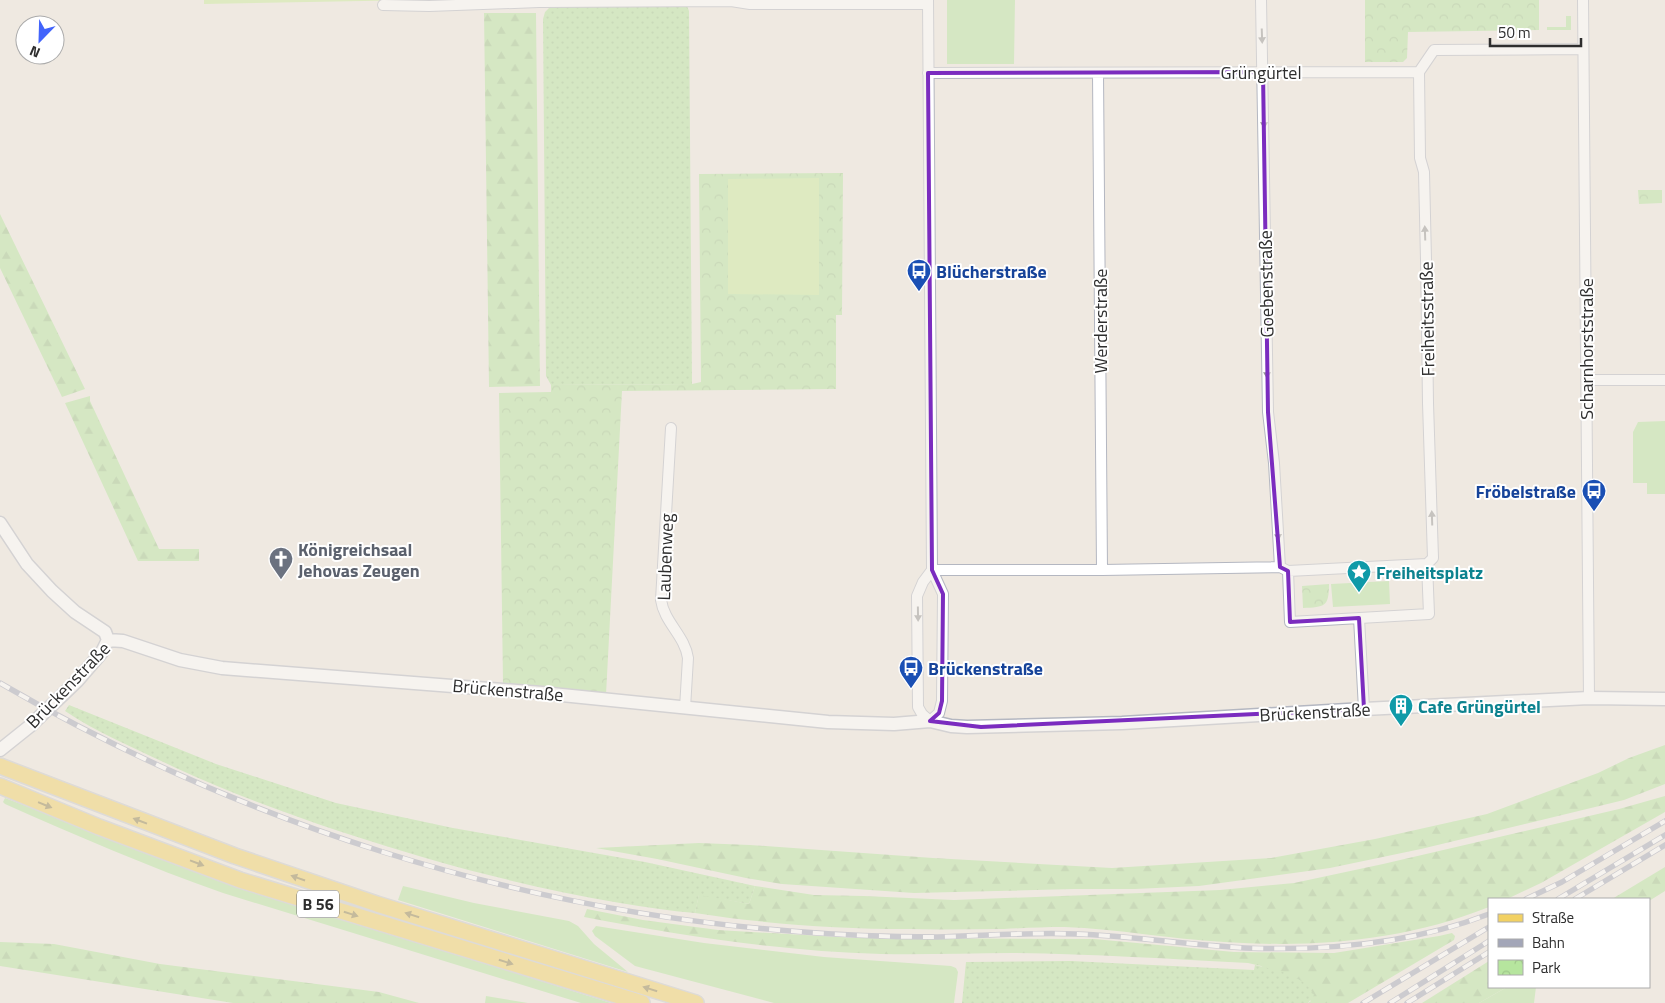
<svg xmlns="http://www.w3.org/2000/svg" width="1665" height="1003" font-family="'Titillium Web',sans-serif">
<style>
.grass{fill:#b6e59e}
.forest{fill:url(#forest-firs)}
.park{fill:url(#park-crowns)}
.garden{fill:url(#garden-dots)}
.pitch{fill:#c9ec9a}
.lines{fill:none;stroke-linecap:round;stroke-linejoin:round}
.minor-casing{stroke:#b4b7c1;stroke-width:12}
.tertiary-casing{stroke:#b4b7c1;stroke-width:15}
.primary-casing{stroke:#c9c9c9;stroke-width:18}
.minor{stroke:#fff;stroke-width:10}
.tertiary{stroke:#fff;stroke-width:12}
.primary{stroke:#f2d163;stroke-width:15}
.rail-casing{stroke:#a3a6b8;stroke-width:5.5}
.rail{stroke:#fff;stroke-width:4;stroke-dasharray:11;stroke-linecap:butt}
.oneway{fill:#969696}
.oneway2{fill:#908048}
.marked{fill:none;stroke:#7b2cbf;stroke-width:4;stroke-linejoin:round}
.labels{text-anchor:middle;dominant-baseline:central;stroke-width:4;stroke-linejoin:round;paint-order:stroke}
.shield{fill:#fff;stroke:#6d6d6d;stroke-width:1}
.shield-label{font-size:16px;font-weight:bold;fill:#2e2e2e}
.street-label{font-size:18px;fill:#2e2e2e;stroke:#fff}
.transit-label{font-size:18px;font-weight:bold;fill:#164399;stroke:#fff;text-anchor:start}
.worship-label{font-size:18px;font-weight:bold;fill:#5b616d;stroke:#fff;text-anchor:start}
.culture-label{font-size:18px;font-weight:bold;fill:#0d838f;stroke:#fff;text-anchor:start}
</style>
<defs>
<pattern id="forest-firs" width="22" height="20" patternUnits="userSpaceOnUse" patternTransform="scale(1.25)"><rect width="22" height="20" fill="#b6e59e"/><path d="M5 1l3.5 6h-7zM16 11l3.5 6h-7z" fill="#9dc588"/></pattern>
<pattern id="park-crowns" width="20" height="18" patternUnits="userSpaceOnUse" patternTransform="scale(1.25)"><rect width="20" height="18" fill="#b6e59e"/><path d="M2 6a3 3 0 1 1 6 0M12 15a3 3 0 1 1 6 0" fill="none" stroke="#9dc588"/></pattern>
<pattern id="garden-dots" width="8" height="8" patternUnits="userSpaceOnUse" patternTransform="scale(1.25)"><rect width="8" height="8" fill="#b6e59e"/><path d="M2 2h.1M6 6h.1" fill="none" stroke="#9dc588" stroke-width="1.8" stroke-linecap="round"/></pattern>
</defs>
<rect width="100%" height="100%" fill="#efe9e1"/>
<!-- grass -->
<path class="grass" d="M947 0H1015L1014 64H947Z
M1566 16H1571V30H1547V27H1566Z
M1665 421V494H1647V483H1633V432L1638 422Z
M1389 581 1390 604 1333 607 1331 584Z
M5 798 246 889 611 1003H581L223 893C149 867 77 836 5 804L3 802Z
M403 886 474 903 569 921 578 926 594 944 628 972 398 900Z
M596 926 704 943 824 957 951 966 956 968 958 972 954 1003H774L635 966 595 936 592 931Z
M1507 987H1536L1534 1003H1479Z
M486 996 528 1003H485Z"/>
<!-- forest -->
<path class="forest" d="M484 13H536L540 386 489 387Z
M0 214 85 389 62 397 0 268Z
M90 396V401L159 549H199V561H138L65 403Z
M1665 745V784L1624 800 1421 849 1330 868 1199 886 1135 889H1074L914 893 782 884 746 878 657 859 596 848 699 843 750 845 933 858 1112 868 1271 858 1375 839 1487 814 1598 773 1629 758Z
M1665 796V812L1541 883 1507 899H1489V907C1404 941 1315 948 1224 942 1171 939 1118 929 1064 927 1044 927 1024 928 1004 929 972 929 940 930 908 929 836 929 766 924 695 913L699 894 749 904 755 886 814 895 864 896 954 900 1220 890 1294 883 1383 864 1619 809Z
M1665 867V891L1649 901V899H1612Z
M587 909 643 920 718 930 856 938 1094 939 1234 952 1334 953 1439 936 1452 933 1455 936 1454 940 1348 1003H1308L1311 1001 1261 966 1248 963C1170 959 1091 954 1013 953 969 953 925 955 881 954 781 951 682 936 584 917Z
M0 942 54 944 160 964 379 992 419 1003H233L0 966Z
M1489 961V987H1507L1479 1003H1422Z"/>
<!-- park -->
<path class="park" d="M1365 0H1539V30L1408 32 1407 58 1403 62H1365Z
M843 173 842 315H836V389L622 391 606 695 503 684 499 393 551 392V385L692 384 701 382 699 174Z
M1638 190H1662V203L1639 204Z
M1329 584C1329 607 1325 607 1303 608L1302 586Z"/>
<!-- garden -->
<path class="garden" d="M687 6 689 11 692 384 551 385 546 376 543 19 545 12 550 7Z
M69 705 216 764 336 803 453 828 645 862 755 886 749 904 699 895 695 913C670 911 645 907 620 903 555 892 492 877 429 859 341 833 259 806 176 768 139 750 99 734 65 711Z
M1071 961 1254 970 1255 965C1276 970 1304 975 1314 995L1308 1003H962L966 962Z"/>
<!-- pitch -->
<path class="pitch" d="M204 0H418L204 4Z
M819 178V295L728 294V179Z"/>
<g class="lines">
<defs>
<path id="minor" d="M928 0C930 190 932 380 932 570L943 594 942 701 939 713 930 721 922 714 918 707 917 596 923 582 932 570
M1261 0 1268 412 1274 463 1280 567
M1583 0 1589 698
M383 5 429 6 539 2 731 1 750 4H928
M1419 72 1420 158 1424 172 1426 260 1428 403 1433 558 1427 564
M1419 72 1434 50 1583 49
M928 73 1419 72
M1098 73 1102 570
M1586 380H1665
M671 428 661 600C664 622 685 636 688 658L685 708
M932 570H1102L1280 567 1288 571
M1288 571 1290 622 1429 614 1427 564
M1288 571 1427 564
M1359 618 1364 709"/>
<path id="tertiary" d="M0 523 27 564 52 591 75 612 105 632 108 640
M108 640 123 641 180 660 222 668 542 693 828 722 894 724 930 721 951 726 967 727 1122 723 1364 709 1589 698 1665 699
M0 750 30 726 77 681 102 652 108 640"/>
<path id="primary" d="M0 766 235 856 377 904 696 1003
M0 786 99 827 240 880 642 1003"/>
</defs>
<!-- minor casing -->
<use href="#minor" class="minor-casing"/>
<!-- tertiary casing -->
<use href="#tertiary" class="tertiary-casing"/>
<!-- primary casing -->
<use href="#primary" class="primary-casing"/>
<!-- minor -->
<use href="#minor" class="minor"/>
<!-- tertiary -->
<use href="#tertiary" class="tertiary"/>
<!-- primary -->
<use href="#primary" class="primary"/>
<defs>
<path id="rail" d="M0 683C241 823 511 909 790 931 838 935 888 937 937 937 983 936 1029 932 1076 934 1132 936 1189 945 1245 948 1328 951 1411 944 1489 914
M1526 899 1562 882 1665 821
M1558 899 1665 835
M1575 899 1665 845
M1363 1003 1489 927
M1390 1003 1489 941
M1407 1003 1489 952"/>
</defs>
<!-- rail casing -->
<use href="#rail" class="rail-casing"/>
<!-- rail -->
<use href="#rail" class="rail"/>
</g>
<!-- one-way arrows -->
<defs><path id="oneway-solid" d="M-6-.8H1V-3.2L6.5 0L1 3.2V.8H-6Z" transform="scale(1.25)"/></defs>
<g class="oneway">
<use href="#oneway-solid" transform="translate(1262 36) rotate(88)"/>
<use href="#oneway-solid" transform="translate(1264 121) rotate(89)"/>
<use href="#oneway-solid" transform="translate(1425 233) rotate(-92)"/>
<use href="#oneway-solid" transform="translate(1267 371) rotate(89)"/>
<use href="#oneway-solid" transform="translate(1432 518) rotate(-92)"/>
<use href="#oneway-solid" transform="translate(1278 533) rotate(87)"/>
<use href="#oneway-solid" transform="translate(918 614) rotate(89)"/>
</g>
<g class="oneway2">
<use href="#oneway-solid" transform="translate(45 805) rotate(22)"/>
<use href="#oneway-solid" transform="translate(140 821) rotate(-159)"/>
<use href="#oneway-solid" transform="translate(197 863) rotate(21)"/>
<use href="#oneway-solid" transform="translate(298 878) rotate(-161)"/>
<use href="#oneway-solid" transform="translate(351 914) rotate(17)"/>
<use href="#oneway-solid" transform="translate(412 915) rotate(-163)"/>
<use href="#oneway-solid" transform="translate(506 962) rotate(17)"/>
<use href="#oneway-solid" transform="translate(650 989) rotate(-163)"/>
</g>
<!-- marked area -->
<path d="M0 0H1665V1003H0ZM1263 72 1268 412 1280 567 1288 571 1290 622 1359 618 1364 709 981 727 930 721 939 713 942 701 943 594 932 570 928 73Z" fill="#efe9e1" fill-opacity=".55" fill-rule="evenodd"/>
<path class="marked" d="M1263 72 1268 412 1280 567 1288 571 1290 622 1359 618 1364 709 981 727 930 721 939 713 942 701 943 594 932 570 928 73Z"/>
<!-- icons -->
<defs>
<symbol id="bus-pin" viewBox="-11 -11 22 30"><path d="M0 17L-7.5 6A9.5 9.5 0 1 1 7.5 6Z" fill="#1a4fb4" stroke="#fff"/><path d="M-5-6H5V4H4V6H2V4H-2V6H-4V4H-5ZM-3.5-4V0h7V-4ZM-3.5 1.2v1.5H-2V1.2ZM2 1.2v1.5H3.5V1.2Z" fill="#fff"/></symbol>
<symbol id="church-pin" viewBox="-11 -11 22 30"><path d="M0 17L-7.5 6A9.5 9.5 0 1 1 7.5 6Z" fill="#6b7280" stroke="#fff"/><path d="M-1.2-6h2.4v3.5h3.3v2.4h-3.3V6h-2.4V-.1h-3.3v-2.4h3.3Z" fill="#fff"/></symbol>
<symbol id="sight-pin" viewBox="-11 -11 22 30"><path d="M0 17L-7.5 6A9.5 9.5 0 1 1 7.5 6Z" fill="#0f9aa8" stroke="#fff"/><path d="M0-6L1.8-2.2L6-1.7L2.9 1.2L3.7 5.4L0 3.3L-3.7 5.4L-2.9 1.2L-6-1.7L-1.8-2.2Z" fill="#fff"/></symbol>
<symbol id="building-pin" viewBox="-11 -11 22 30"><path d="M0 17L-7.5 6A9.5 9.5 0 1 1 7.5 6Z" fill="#0f9aa8" stroke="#fff"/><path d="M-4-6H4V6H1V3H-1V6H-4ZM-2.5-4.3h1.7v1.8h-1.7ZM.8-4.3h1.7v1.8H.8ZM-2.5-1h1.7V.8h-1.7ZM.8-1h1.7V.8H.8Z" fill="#fff"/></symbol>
</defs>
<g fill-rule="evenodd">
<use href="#bus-pin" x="905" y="257" width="28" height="38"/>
<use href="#bus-pin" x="1580" y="477" width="28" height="38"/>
<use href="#church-pin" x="267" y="545" width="28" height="38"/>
<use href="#sight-pin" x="1345" y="558" width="28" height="38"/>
<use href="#bus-pin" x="897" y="654" width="28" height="38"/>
<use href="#building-pin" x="1387" y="692" width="28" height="38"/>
</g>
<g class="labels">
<!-- shield labels -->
<rect class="shield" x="297" y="890.5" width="42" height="27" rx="4"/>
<g class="shield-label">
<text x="318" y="904">B 56</text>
</g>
<!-- street labels -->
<g class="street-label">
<text x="1261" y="72">Grüngürtel</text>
<text transform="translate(1266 284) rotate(-91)">Goebenstraße</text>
<text transform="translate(1427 319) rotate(-91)">Freiheitsstraße</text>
<text transform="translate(1100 321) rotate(-90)">Werderstraße</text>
<text transform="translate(1586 349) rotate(-90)">Scharnhorststraße</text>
<text transform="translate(665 557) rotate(-88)">Laubenweg</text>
<text transform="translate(68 685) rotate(-46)">Brückenstraße</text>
<text transform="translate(508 690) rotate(5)">Brückenstraße</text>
<text transform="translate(1315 712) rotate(-3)">Brückenstraße</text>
</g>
<!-- transit labels -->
<g class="transit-label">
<text x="936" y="271">Blücherstraße</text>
<text x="1576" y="491" text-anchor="end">Fröbelstraße</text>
<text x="928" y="668">Brückenstraße</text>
</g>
<!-- worship labels -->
<g class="worship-label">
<text x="298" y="549">Königreichsaal<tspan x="298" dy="21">Jehovas Zeugen</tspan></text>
</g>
<!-- culture labels -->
<g class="culture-label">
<text x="1376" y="572">Freiheitsplatz</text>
<text x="1418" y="706">Cafe Grüngürtel</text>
</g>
</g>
<!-- legend -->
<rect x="1488" y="898" width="162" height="90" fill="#ffffff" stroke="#ababab"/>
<rect x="1498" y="914" width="25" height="8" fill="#f2d163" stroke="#ababab"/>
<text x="1532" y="923" font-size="15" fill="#2e2e2e">Straße</text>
<rect x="1498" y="939" width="25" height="8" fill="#a3a6b8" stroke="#ababab"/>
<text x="1532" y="948" font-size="15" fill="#2e2e2e">Bahn</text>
<rect x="1498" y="960" width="25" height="15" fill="url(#park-crowns)" stroke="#ababab"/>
<text x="1532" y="973" font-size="15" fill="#2e2e2e">Park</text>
<!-- north arrow -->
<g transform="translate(40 40) rotate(203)"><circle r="24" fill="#ffffff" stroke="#ababab"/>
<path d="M0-4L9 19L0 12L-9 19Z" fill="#4264fb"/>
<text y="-8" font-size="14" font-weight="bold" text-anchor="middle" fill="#2e2e2e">N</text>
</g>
<!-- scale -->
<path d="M1490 38v8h91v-8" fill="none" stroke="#2e2e2e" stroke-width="2.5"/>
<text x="1498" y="38" font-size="15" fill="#2e2e2e" stroke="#ffffff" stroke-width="4" paint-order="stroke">50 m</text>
</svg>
